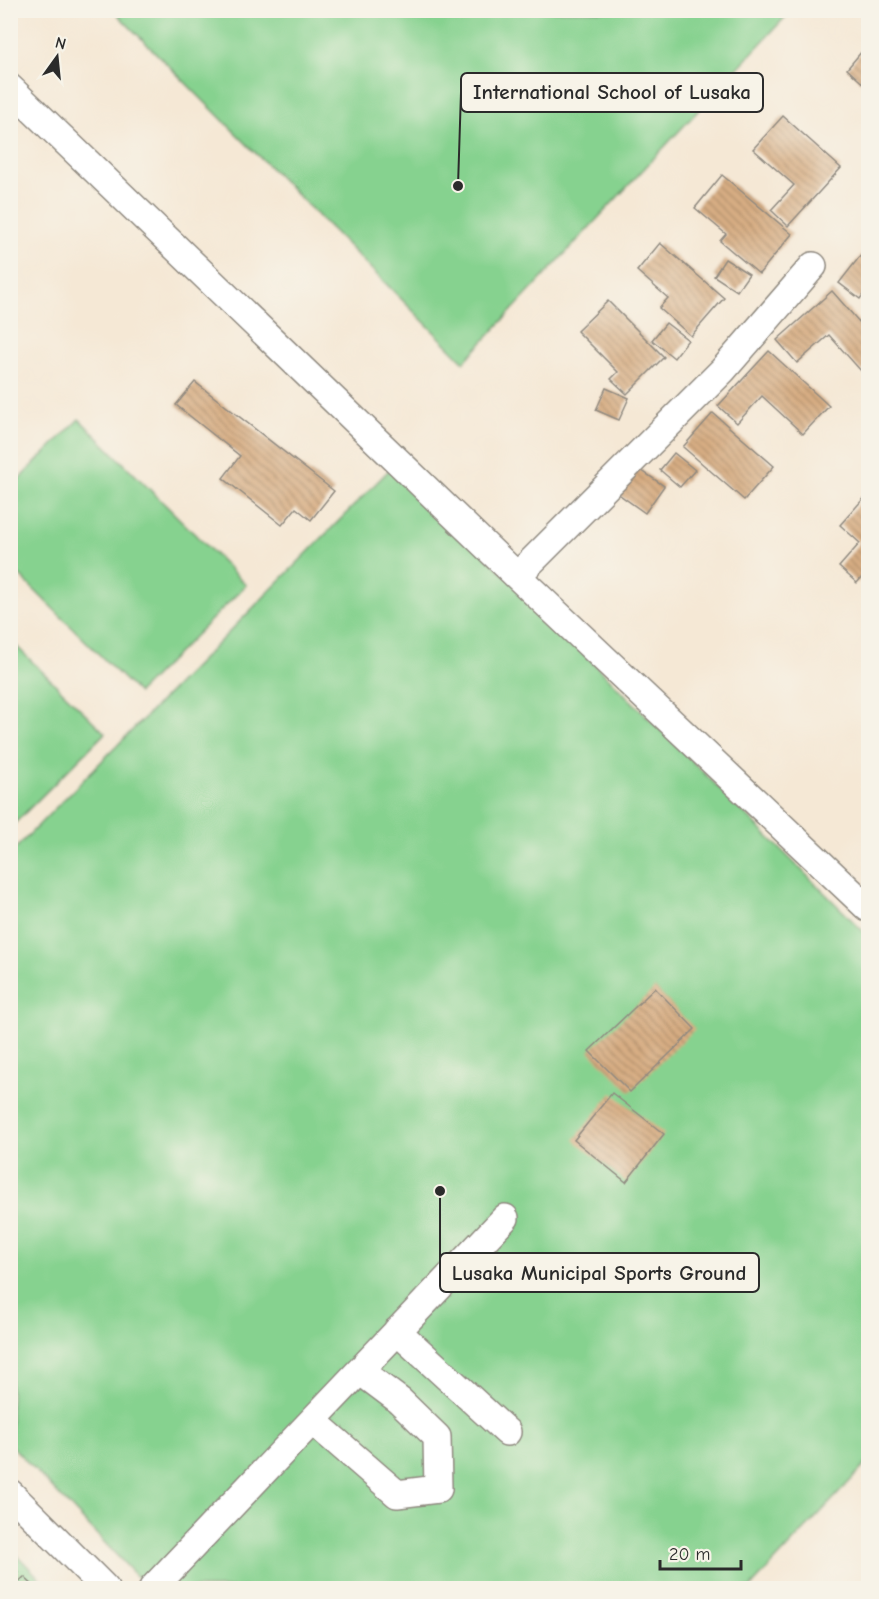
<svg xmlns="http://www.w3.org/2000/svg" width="879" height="1599" font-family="'Comic Neue',sans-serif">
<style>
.grass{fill:#86d28f;stroke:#587e5d;stroke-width:1.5}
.building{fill:url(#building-back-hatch)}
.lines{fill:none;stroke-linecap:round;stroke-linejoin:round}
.minor-casing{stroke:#908a80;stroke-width:30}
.minor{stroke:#fff;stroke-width:27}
.leader{fill:none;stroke:#2b2b2b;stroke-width:2}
.callout-dot{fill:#2b2b2b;stroke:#f7f3e8;stroke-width:2}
.callout{fill:#f7f3e8;stroke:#2b2b2b;stroke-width:2}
.callout-label{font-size:21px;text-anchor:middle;font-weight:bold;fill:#2b2b2b}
</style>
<defs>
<pattern id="building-back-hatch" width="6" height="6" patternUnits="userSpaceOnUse" patternTransform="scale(1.5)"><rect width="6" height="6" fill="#d7ad83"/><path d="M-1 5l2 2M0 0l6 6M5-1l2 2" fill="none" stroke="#af8d6b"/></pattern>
</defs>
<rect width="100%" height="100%" fill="#f7f3e8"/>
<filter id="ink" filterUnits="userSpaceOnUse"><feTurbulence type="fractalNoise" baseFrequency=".0167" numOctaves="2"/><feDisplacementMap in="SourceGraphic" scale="12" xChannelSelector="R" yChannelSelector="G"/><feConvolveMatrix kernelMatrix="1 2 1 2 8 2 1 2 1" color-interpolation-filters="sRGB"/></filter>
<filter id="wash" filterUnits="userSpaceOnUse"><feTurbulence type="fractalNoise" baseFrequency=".008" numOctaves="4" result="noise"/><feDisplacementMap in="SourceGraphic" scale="24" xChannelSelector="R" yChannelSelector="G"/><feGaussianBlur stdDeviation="1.35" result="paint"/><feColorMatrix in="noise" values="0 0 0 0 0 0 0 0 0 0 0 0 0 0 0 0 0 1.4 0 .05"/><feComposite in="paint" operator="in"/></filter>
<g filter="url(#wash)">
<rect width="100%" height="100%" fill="#f5e8d5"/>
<!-- grass -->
<path class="grass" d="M114 11H791L464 362Z
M79 419 246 585 138 693 11 567V487Z
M394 465 868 936V1462L750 1588H148L11 1445V853Z
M10 640 105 733 11 827H10Z
M11 1549 49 1588H11Z"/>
<g id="blocks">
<!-- building -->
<path class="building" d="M868 44V88L847 69Z
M783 116 841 168 788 226 771 210 794 185 753 149Z
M722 175 792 234 759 274 720 241 726 234 695 208Z
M660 243 724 298 691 336 659 308 668 298 637 271Z
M868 246V288L860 299 839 283Z
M725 259 749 274 737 291 714 276Z
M832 291 868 332V366L862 372 829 335 797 363 777 340Z
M608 301 664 357 627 394 611 379 618 372 577 331Z
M666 323 688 340 674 358 652 340Z
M769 351 829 406 803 434 762 396 737 423 718 406Z
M195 382 334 491 311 520 296 508 282 525 223 478 240 456 176 405Z
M606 388 629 398 619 420 596 410Z
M713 413 774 466 744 500 683 447Z
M674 453 695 470 680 487 660 470Z
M632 464 664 486 645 513 613 490Z
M864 498 868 502V570L857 583 839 567 860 543 840 525Z
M655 988 695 1029 630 1092 589 1051Z
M612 1093 664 1134 626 1182 574 1140Z
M10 1565 18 1573 10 1581Z
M24 1577 36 1588H12Z"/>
</g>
</g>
<g filter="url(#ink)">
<use href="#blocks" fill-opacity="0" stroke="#908a80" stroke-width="1.5"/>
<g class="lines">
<defs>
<path id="minor" d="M10 88 517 576 868 908
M517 576 723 370 813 266
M397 1331 507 1432
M313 1421 397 1494 438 1489 437 1437 400 1401 360 1371
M10 1493 105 1588
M153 1588 505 1218"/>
</defs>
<!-- minor casing -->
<use href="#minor" class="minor-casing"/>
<!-- minor -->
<use href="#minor" class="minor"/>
</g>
</g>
<!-- callouts -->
<path class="leader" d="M458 186L461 92M440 1191L440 1272"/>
<g class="callout-dot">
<circle cx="458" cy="186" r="6"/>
<circle cx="440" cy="1191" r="6"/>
</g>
<g class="callout">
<rect x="461" y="73" width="302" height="39" rx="6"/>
<rect x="440" y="1253" width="319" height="39" rx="6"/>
</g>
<g class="callout-label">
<text x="612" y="99">International School of Lusaka</text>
<text x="599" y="1280">Lusaka Municipal Sports Ground</text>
</g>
<!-- margin -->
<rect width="879" height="1599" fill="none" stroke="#f7f3e8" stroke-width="36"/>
<!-- north arrow -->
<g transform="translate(57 57) rotate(15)" stroke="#f7f3e8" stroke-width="4.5" paint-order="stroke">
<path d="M0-4.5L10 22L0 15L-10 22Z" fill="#2b2b2b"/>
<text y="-9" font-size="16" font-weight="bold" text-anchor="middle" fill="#2b2b2b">N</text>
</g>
<!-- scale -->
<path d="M660 1560v9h81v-9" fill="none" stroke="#2b2b2b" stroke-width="3"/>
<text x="669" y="1560" font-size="18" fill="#2b2b2b" stroke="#f7f3e8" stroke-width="4.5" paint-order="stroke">20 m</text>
</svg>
